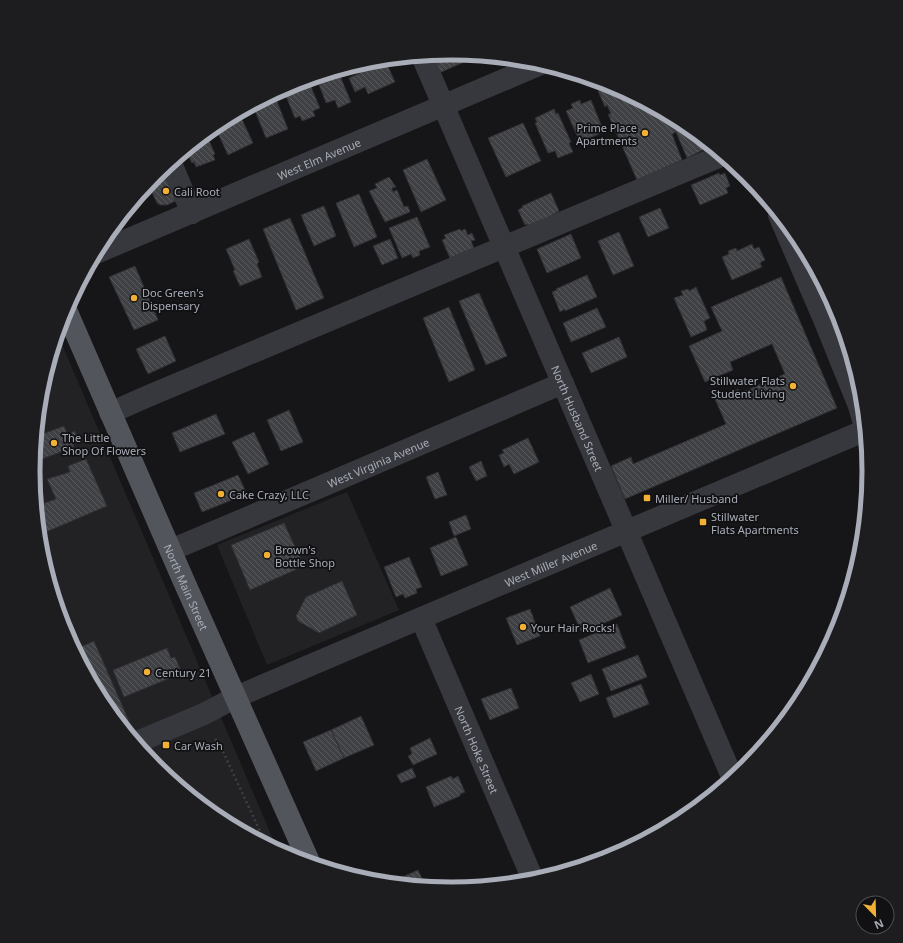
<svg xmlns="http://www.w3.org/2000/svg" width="903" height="943" font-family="'Noto Sans',sans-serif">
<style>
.built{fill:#222225}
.building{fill:url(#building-back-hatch);stroke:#303034}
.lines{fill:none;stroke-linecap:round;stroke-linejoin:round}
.path{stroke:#3d3f44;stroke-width:2.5;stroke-dasharray:2 3;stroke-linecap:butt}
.minor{stroke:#37383d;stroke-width:22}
.major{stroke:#53555c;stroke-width:22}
.poi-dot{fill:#f2b134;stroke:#111113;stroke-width:1.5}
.labels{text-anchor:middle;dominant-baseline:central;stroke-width:3.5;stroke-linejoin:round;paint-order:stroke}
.poi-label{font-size:11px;fill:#a8adb8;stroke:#111113;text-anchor:start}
.street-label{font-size:11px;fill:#a8adb8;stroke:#111113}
.rim{fill:none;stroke:#a8adb8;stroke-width:5}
</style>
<defs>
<pattern id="building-back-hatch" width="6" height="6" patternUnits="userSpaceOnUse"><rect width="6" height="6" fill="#404145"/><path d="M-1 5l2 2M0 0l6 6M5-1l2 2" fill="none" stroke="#595a5e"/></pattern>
</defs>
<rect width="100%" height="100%" fill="#161618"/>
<!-- built -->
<path class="built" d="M58 335 278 851 219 819 155 767 103 704 65 631 41 553 33 471 41 390Z
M347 492 399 610 267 665 217 545Z"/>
<!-- building -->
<path class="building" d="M452 53 478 56 439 73 429 55Z
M385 60 395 82 368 94 365 87 355 92 349 78 360 73 357 65 370 61Z
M338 71 351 102 338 108 335 100 326 103 316 77Z
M308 80 320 108 313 111 315 116 302 121 300 116 295 118 283 89 292 85Z
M606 83 612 85 684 124 711 146 687 158 676 132 672 134 682 160 637 180 608 114H611L607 105 605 107 598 91 605 87Z
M274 94 288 129 266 138 253 106Z
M580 100 581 104 591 100 604 132 580 142 566 111 573 108 571 104Z
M554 109 556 114 558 113 571 142 569 143 573 152 558 158 555 151 548 153 535 123 537 122 535 118Z
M239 113 253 143 228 155 215 127 219 123Z
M523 123 541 161 506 177 488 138Z
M206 134 215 154 213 155 215 160 196 167 194 162 192 163 186 151Z
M427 159 446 200 421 212 403 170Z
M170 164 184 197 167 205H160L157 203 148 184 156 175Z
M719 173 720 175 725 173 730 186 726 188 728 193 700 205 691 185Z
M389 177 396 187 392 188 393 192 397 190 404 207 408 206 410 212 385 222 369 191 377 188 375 184Z
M145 188 148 193 137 198Z
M551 193 559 211 552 215 553 217 529 227 527 224 525 225 518 210 523 207 522 206Z
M359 194 377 237 354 247 336 203Z
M324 206 336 236 314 246 301 215Z
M660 208 669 228 648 237 639 217Z
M417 217 430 247 419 251 420 255 413 258 411 254 402 258 389 228Z
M290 218 324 298 296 310 263 229Z
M460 229 461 231 465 229 468 235 472 233 475 240 471 241 474 248 450 258 442 240 446 238 444 235Z
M619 232 634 266 613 275 598 241Z
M571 234 581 258 547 273 537 249Z
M249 239 259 262 257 264 262 277 240 286 233 271 235 270 226 249Z
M390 239 398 258 382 265 373 246Z
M752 244 754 249 759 247 765 260 760 263 762 267 732 280 722 257 729 254 728 251 736 248 737 251Z
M135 266 158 320 134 330 109 277Z
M587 275 597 297 565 311V309L560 312 552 292 557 290 556 289Z
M781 277 837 408 625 499 611 466 631 457 633 464 726 424 715 399 738 389 740 393 785 374 772 344 730 362 733 370 705 382 689 346 722 331 711 307Z
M696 287 710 318 704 321 707 330 691 337 674 298 683 295 681 291 688 289 689 291Z
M479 293 507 356 486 365 459 301Z
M449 307 475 370 449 382 423 318Z
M597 308 606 327 571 342 563 323Z
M165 336 176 361 148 374 136 349Z
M619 337 627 357 591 373 582 353Z
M289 410 303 442 281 451 267 420Z
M216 414 225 434 180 452 172 433Z
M64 426 67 434 75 431 77 437 71 440 74 447 34 462 37 436Z
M254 432 269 464 248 474 232 442Z
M528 438 539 462 514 474 509 464 504 467 499 455 504 453 502 450Z
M86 459 107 506 39 535 36 506 56 499 47 479 70 472 68 466Z
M481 461 487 476 476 481 469 467Z
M438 472 447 495 435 499 426 477Z
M238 475 247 494 202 512 194 493Z
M466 515 471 529 454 536 449 522Z
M284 523 304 566 250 590 231 545Z
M456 537 468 565 441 576 430 548Z
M409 557 422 587 416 589 417 593 405 598 403 594 396 597 384 567Z
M342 581 357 615 319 633 298 621 296 616 306 597Z
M610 588 622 615 582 633 570 607Z
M530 609 540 636 517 645 506 618Z
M617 624 626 648 588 663 579 640Z
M94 641 129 721 120 724 103 704 74 650Z
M167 648 171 658 175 657 182 673 124 697 113 670Z
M638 655 647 677 611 691 602 669Z
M591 674 599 694 580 702 571 683Z
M641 684 649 704 614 718 606 698Z
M511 688 519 708 490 720 481 699Z
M361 716 374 745 344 758 331 730Z
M331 730 344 758 316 771 303 742Z
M430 738 437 754 413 765 408 756 412 754 410 748Z
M412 768 416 777 401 783 397 775Z
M165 769 169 778 160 771Z
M451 776 453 779 458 776 465 792 460 794V796L434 807 426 787Z
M418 870 426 887 387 884Z"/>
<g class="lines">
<!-- path -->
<path class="path" d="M215 739 219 743 266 844"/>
<!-- minor -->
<g class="minor">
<path id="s1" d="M422 56 733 779"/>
<path d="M171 163 192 213"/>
<path d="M779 215 823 317 859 406 866 431"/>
<path id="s2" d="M96 253 541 64"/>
<path d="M110 413 146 397 723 155"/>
<path id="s3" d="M171 550 320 487 563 383"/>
<path id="s4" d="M421 618 534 882"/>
<path id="s5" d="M135 743 204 714 236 697 421 618 866 430"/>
</g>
<!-- major -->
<path class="major" id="s6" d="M66 310 182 577 310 864"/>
</g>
<!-- markers -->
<g class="poi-dot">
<circle cx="645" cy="133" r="4"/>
<circle cx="166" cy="191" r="4"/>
<circle cx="134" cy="298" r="4"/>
<circle cx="793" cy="386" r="4"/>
<circle cx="54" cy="443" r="4"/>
<circle cx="221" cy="494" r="4"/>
<rect x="643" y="494" width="8" height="8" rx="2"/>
<rect x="699" y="518" width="8" height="8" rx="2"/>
<circle cx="267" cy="555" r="4"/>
<circle cx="523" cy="627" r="4"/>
<circle cx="147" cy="672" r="4"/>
<rect x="162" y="741" width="8" height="8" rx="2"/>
</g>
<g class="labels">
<!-- poi labels -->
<g class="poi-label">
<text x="637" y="127" text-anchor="end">Prime Place<tspan x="637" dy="13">Apartments</tspan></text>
<text x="174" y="191">Cali Root</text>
<text x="142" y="292">Doc Green's<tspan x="142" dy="13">Dispensary</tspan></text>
<text x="785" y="380" text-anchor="end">Stillwater Flats<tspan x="785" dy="13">Student Living</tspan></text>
<text x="62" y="437">The Little<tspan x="62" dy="13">Shop Of Flowers</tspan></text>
<text x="229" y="494">Cake Crazy, LLC</text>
<text x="655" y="498">Miller/ Husband</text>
<text x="711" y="516">Stillwater<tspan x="711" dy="13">Flats Apartments</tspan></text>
<text x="275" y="549">Brown's<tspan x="275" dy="13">Bottle Shop</tspan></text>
<text x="531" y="627">Your Hair Rocks!</text>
<text x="155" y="672">Century 21</text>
<text x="174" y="745">Car Wash</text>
</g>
<!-- street labels -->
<g class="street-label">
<text stroke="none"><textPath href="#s2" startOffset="242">West Elm Avenue</textPath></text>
<text stroke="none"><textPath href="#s1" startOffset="394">North Husband Street</textPath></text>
<text stroke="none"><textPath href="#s3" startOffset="225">West Virginia Avenue</textPath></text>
<text stroke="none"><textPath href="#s5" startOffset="453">West Miller Avenue</textPath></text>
<text stroke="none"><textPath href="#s6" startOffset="302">North Main Street</textPath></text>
<text stroke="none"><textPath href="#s4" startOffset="143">North Hoke Street</textPath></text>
</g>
</g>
<!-- crop -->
<path d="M0 0H903V943H0ZM40 471a411 411 0 1 1 822 0a411 411 0 1 1-822 0Z" fill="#1d1d20" fill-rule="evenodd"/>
<path class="rim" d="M40 471a411 411 0 1 1 822 0a411 411 0 1 1-822 0Z"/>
<!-- north arrow -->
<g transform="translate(875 915) rotate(157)"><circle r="19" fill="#111113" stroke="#4d4f55"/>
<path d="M0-3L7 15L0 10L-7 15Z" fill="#f2b134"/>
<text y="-6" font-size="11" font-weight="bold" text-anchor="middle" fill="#a8adb8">N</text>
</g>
</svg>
